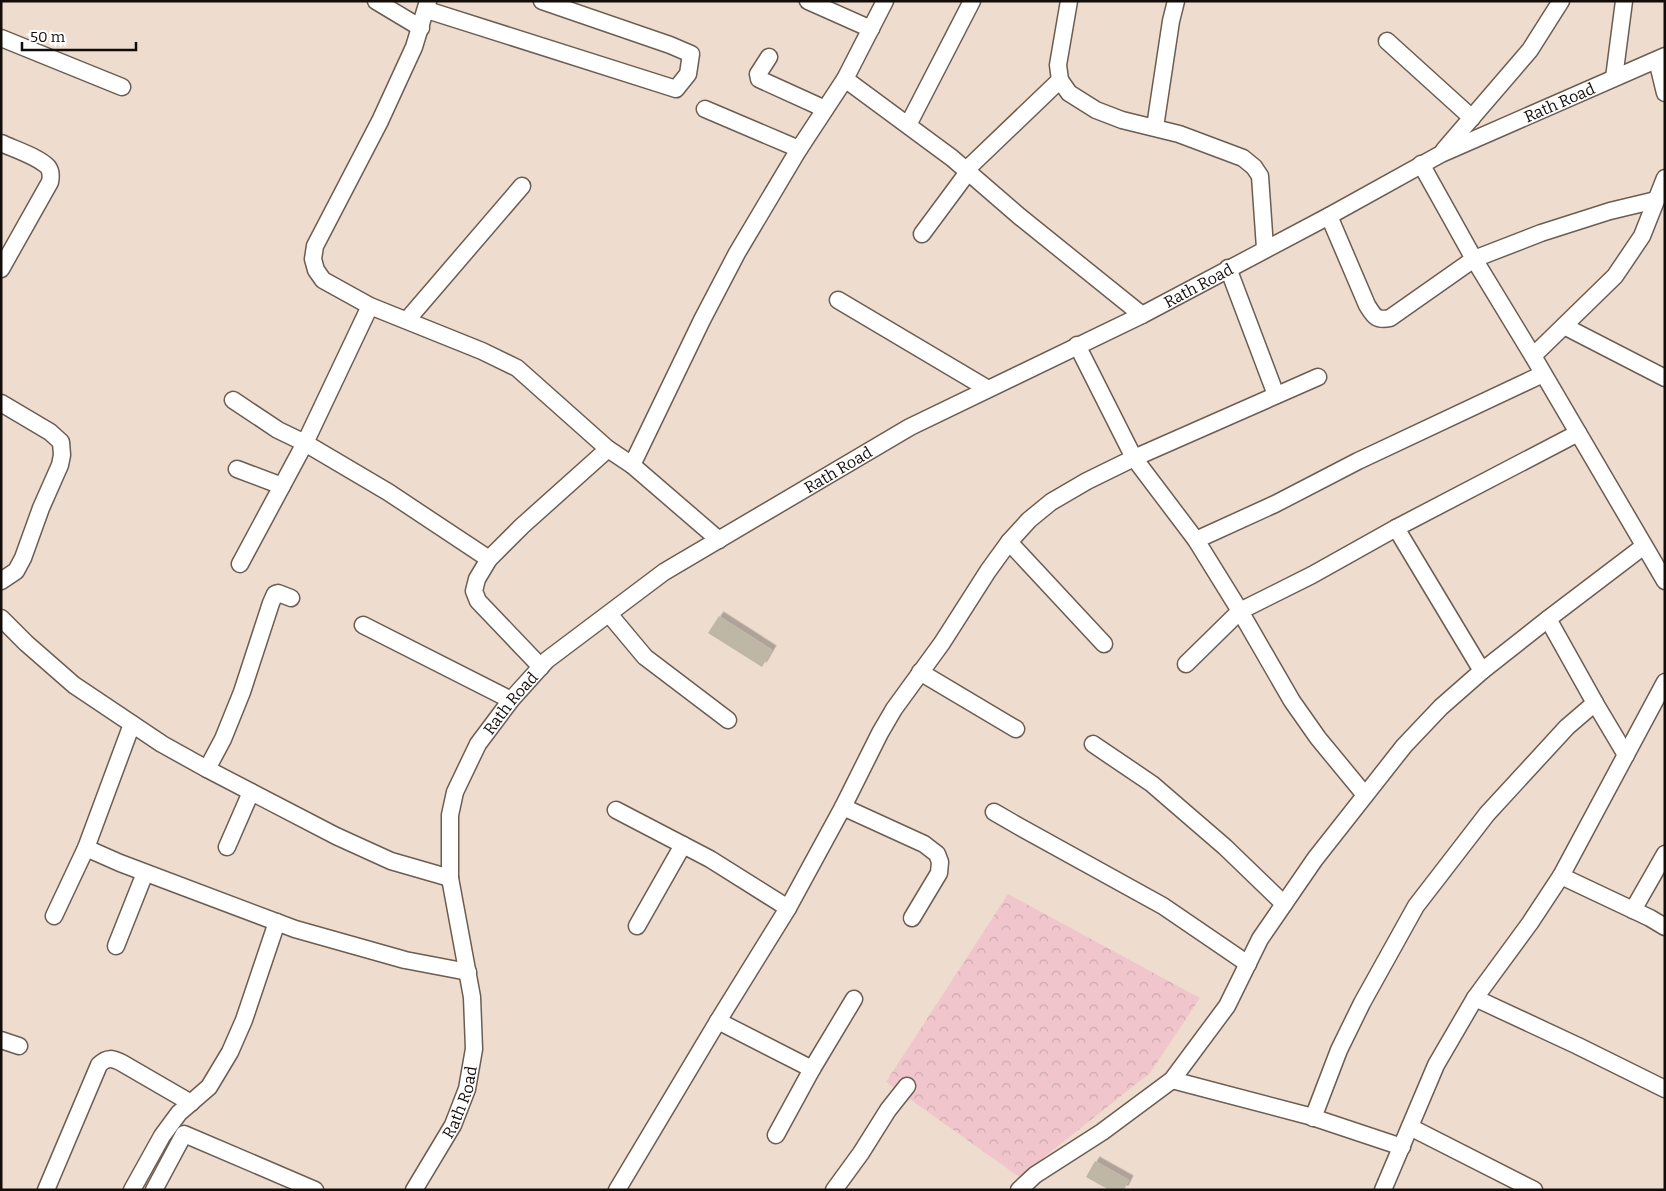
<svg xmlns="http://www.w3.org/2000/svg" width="1666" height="1191" font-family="Bitter,serif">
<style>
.park{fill:url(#park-crowns)}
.building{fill:#beb7a5;filter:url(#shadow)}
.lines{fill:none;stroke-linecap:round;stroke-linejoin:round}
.minor-casing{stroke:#6b5d51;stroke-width:19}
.minor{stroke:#fff;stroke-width:16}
.labels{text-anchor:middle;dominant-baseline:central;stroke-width:5;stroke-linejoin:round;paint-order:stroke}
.street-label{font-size:16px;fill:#130d09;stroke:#fff}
</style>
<defs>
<pattern id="park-crowns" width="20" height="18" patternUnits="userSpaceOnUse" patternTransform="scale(1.25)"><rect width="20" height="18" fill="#f0c6cc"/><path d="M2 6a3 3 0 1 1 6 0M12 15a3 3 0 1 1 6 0" fill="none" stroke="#cda9ae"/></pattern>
<filter id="shadow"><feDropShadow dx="4.5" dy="-4.5" stdDeviation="0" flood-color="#0004"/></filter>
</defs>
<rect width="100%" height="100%" fill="#eeddcf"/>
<!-- park -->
<path class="park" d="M1008 894 1200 998 1150 1073 1019 1177 886 1082Z"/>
<!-- building -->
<path class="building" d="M719 616 772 650 762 667 708 633Z
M1095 1161 1129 1180 1124 1190H1109L1086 1177Z"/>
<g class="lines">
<defs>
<g id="minor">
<path d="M376 1 421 28"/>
<path d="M428 1 414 47 380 121 315 246 313 259 316 270 323 280 370 306 482 351 517 368 608 449 522 526 489 559 477 579 474 591 478 601 541 667"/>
<path d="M808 1 871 29"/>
<path d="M1069 1 1058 65 1060 80 1069 93 1096 110 1122 120 1179 134 1243 158 1254 167 1260 176 1265 248"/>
<path d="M427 10 676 89 688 74 691 54 670 45 542 1"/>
<path d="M1 38 122 87"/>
<path d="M1387 41 1472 118"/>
<path d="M769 57 758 74 759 79 825 109"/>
<path d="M1657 60 1665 93"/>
<path d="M1614 78 1624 1"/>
<path d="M845 79 952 158 1019 216 1142 315"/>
<path d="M705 109 799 149"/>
<path d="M908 125 972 1"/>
<path d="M1155 127 1171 21 1176 1"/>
<path d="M1 143C14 149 39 157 48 167 51 171 51 177 50 182L1 269"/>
<path d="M1444 150 1530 50 1561 1"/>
<path d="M1421 164 1474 259 1533 356 1665 581"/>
<path d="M966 170 1060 80"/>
<path d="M1329 216 1367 305C1374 316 1376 321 1390 318L1474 259 1541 233 1610 211 1656 200"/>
<path d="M922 234 968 172"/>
<path d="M1228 268 1276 395"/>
<path d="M838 300 988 389"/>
<path d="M407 320 522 186"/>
<path d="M1564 326 1665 378"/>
<path d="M1077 345 1134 458 1196 540 1240 611 1292 701 1318 738 1365 795"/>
<path d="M1533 356 1615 276 1642 236 1665 178"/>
<path d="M233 400 278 430 305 443 388 492 489 559"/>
<path d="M1 403 50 432 61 442 62 455 60 465 41 508 23 558 16 571 1 581"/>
<path d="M608 449 632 465 702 320 737 253 799 149 845 79 885 1"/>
<path d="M632 465 719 540"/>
<path d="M237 469 282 486"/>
<path d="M1396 528 1482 671"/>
<path d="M1196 540 1275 504 1358 461 1543 374"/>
<path d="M1009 542 1104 644"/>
<path d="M240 564 305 443 370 306"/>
<path d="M609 614 645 657 728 720"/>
<path d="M1 618 26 643 74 685 162 744 207 769 336 836 391 861 450 878"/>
<path d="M1548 619 1595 703"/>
<path d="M363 625 511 700"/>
<path d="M1186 664 1240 611 1312 575 1396 528 1578 433"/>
<path d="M920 672 1016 729"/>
<path d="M1093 744 1152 784 1225 847 1284 904"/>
<path d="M207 769 223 739 242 692 271 603 275 594 278 593 291 598"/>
<path d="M843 807 924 844 937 854 940 862 939 873 912 918"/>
<path d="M616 810 710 859 788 908"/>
<path d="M994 812 1020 827 1163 906 1248 964"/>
<path d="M227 847 251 792"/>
<path d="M86 848 120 863 295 929 405 960 468 972"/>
<path d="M1561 876 1650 918 1665 927"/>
<path d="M1633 910 1665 854"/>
<path d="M54 916 86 848 132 724"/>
<path d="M637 926 683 845"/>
<path d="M116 946 145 873"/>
<path d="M1475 998 1578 1046 1665 1089"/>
<path d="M718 1021 812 1069"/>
<path d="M1 1040 19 1046"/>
<path d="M1172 1080 1309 1116 1402 1147"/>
<path d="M1313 1118 1339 1050 1362 1003 1416 906 1487 814 1567 727 1595 703 1626 755"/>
<path d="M1410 1127 1534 1190"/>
<path d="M776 1135 812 1069 854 999"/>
<path d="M46 1190 99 1065C107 1057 112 1058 122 1063L191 1103"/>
<path d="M132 1190 162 1136 179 1113 209 1087 230 1052 244 1020 277 922"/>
<path d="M154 1190 184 1134 315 1190"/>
<path id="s1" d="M414 1190 453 1125 467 1089 474 1049 472 997 450 878V815L455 792 478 744 511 700 547 660 664 572 910 427 1142 315 1329 216 1441 154 1665 56"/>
<path d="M617 1190 718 1021 788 908 843 807 880 733 894 709 942 643 988 571 1009 542 1029 520 1051 502 1087 481 1134 458 1318 377"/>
<path d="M834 1190 861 1153 888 1110 907 1086"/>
<path d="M1019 1190 1035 1175 1102 1132 1172 1080 1227 1006 1260 939 1315 859 1404 746 1441 707 1482 671 1548 619 1644 546"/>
<path d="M1383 1190 1436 1065 1475 998 1530 923 1561 876 1665 682"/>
</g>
</defs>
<!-- minor casing -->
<use href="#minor" class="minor-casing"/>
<!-- minor -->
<use href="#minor" class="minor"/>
</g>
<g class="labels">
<!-- street labels -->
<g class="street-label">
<text stroke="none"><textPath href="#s1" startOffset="1735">Rath Road</textPath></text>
<text stroke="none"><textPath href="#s1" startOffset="1330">Rath Road</textPath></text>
<text stroke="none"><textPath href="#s1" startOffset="925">Rath Road</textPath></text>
<text stroke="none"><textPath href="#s1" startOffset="520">Rath Road</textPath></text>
<text stroke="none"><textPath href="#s1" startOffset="100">Rath Road</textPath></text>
</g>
</g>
<!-- border -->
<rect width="1666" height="1191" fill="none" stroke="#130d09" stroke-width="5"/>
<!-- scale -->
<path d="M22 42v8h114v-8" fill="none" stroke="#130d09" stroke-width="2.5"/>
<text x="30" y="42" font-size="15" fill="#130d09" stroke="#ffffff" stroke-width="4" paint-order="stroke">50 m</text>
</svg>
